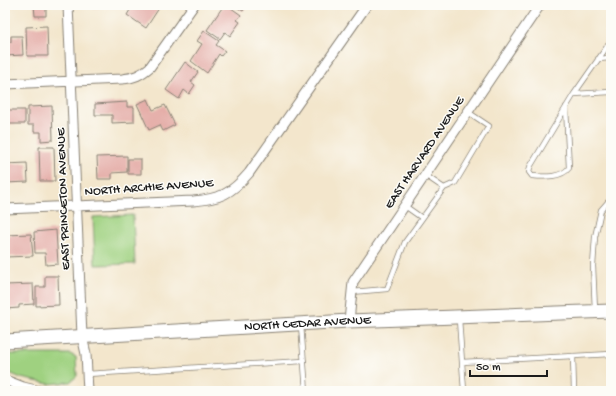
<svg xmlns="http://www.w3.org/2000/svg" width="616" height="396" font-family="'Gochi Hand',sans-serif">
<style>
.green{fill:#9fd180;stroke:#5e764e}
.building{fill:#e5aea9}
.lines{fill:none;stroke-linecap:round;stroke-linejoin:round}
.lane-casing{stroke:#888174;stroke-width:6}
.street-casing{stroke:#888174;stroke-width:11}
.secondary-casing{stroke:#888174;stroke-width:15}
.lane{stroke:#fff;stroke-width:4.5}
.street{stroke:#fff;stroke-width:9}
.secondary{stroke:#fff;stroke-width:13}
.labels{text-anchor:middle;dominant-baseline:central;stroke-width:3;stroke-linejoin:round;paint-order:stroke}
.street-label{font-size:13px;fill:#1c1c1c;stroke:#fdfcf7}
</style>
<rect width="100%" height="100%" fill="#fdfcf7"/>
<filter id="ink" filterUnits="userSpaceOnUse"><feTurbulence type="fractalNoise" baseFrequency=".025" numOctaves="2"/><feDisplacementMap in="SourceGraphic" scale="8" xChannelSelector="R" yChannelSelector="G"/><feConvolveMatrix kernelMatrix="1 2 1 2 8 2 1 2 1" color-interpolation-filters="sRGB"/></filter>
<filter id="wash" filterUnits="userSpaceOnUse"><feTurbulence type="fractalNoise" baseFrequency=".012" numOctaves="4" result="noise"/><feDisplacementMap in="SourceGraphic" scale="16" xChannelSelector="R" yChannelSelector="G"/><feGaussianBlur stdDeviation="0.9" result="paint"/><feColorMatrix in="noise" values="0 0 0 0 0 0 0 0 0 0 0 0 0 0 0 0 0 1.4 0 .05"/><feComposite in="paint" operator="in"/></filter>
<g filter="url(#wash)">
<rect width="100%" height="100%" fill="#f3e6cc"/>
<!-- green -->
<path class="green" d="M133 215 135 264 95 265 93 217Z
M5 354H70L76 357 77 376 70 382 49 384 21 378 5 371Z"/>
<g id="blocks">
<!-- building -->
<path class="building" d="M34 5H46V16H35Z
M93 5H113V6L93 8Z
M133 5H161L146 28 127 15Z
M224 5H227L241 15 237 20 240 22 230 36 225 32 220 39 207 30Z
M233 5H247L243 11Z
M47 26 48 56H27L26 27Z
M204 31 219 41 216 45 225 51 221 56 219 54 207 73 191 61 202 44 197 41Z
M11 36H22L23 55 5 56V42H11Z
M185 62 198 72 191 82 195 85 189 94 184 90 179 99 166 90Z
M148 99 153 110 165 105 175 125 163 131 160 125 149 130 137 104Z
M127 102V107H134V122L112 123V115H95V104Z
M52 106 53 140 41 141V132H34V125H28V107Z
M5 110H25V124H5Z
M39 147H54L55 181H40Z
M127 156V172L112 173V179H98L97 157Z
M128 159H141V174H128Z
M27 163 28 182 5 183V164Z
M56 230 58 264 46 265 45 253H35L34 232Z
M31 234 33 256 5 257V235Z
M45 276H58L59 305 36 306V287H45Z
M33 284 34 304 19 305V308L5 309V285Z"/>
</g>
</g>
<g filter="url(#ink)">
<use href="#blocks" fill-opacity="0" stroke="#888174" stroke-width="1"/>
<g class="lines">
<defs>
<path id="lane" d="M598 59 611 58
M574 94 611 41
M566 107 569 168C561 178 544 177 532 176L529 172 530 167 574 94 611 92
M425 175 444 188
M405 206 422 218
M352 292 387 289 405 242 444 188 455 183 489 126 468 112
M595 310 593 266 595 237 601 210 608 202H611
M459 319 464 391
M301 325 306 391
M573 356 574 391
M462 362 611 354
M87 374 304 361"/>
<path id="street" d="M68 5 82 336 86 354 88 391
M5 84 122 79C134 78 141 75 150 67L194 5
M5 209 193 201C220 199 231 194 249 173L367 5
M349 321 353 282 540 5
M5 380 23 387 40 391"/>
<g id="secondary">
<path id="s1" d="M5 341 349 321 611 311"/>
</g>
</defs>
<!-- lane casing -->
<use href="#lane" class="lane-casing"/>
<!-- street casing -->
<use href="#street" class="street-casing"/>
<!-- secondary casing -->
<use href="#secondary" class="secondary-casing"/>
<!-- lane -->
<use href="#lane" class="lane"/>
<!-- street -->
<use href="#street" class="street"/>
<!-- secondary -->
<use href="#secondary" class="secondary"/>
</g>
</g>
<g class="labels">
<!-- street labels -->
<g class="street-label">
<text transform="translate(425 153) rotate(-56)">EAST HARVARD AVENUE</text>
<text transform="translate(149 188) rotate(-4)">NORTH ARCHIE AVENUE</text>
<text transform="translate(64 199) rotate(-92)">EAST PRINCETON AVENUE</text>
<text stroke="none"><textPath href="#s1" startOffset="303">NORTH CEDAR AVENUE</textPath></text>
</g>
</g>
<!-- margin -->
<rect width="616" height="396" fill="none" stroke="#fdfcf7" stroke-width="20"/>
<!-- scale -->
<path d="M470 370v6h77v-6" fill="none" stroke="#1c1c1c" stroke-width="2"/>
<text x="476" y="370" font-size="12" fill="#1c1c1c" stroke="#fdfcf7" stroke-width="3" paint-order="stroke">50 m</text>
</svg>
